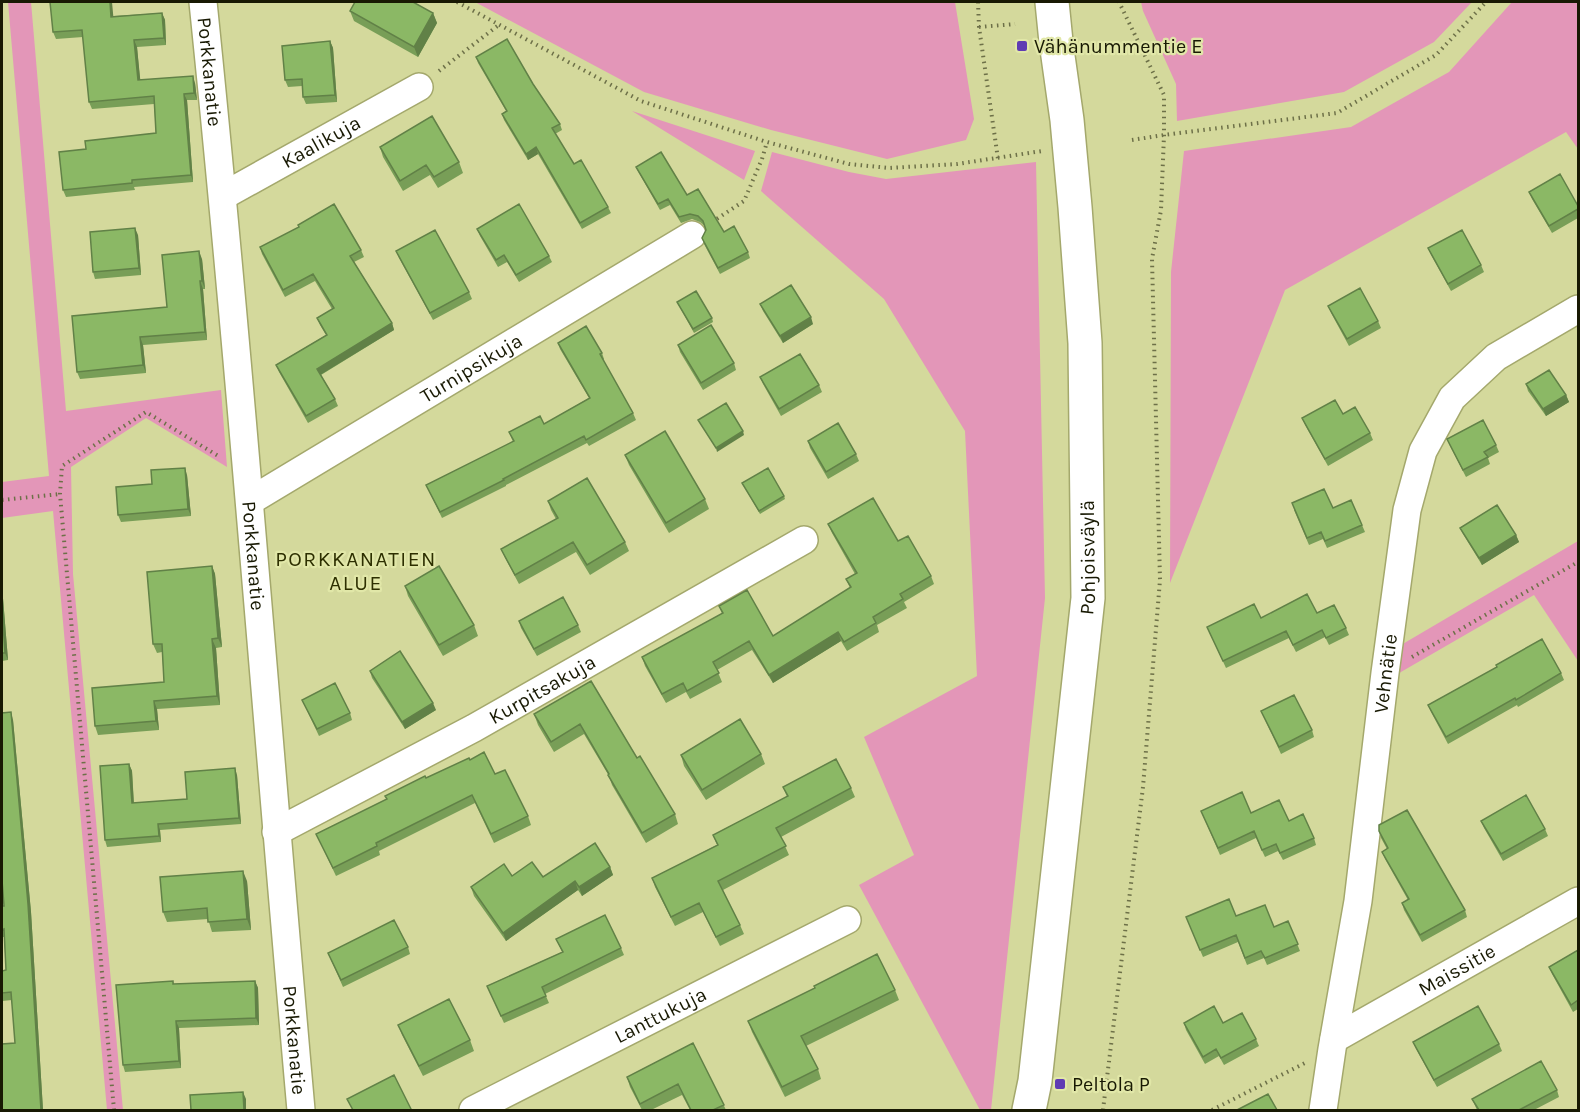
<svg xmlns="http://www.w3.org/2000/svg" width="1580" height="1112" font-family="Karla,sans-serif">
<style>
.green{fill:#e396b8}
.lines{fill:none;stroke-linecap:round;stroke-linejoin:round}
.minor-casing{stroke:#a4a86c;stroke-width:30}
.secondary-casing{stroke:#a4a86c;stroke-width:36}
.path{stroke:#6d7048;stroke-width:4;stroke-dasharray:1.5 4.5;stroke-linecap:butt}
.minor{stroke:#fff;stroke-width:27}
.secondary{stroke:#fff;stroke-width:33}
.wall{fill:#789e57}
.shaded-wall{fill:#618147}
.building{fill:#8bb865;stroke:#618147;stroke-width:1.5}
.poi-dot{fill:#5f3bb3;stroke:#e1e7a8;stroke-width:2}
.labels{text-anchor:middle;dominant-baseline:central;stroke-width:4.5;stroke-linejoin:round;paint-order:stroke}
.poi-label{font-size:20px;fill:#181903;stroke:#e1e7a8;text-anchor:start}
.street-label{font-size:20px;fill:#181903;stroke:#e1e7a8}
.neighbourhood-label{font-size:21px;letter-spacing:1.5px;fill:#2d2f00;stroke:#e1e7a8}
</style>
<rect width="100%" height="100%" fill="#d4d99c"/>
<!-- green -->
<path class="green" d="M8 2H31L66 411 221 390 227 467 146 418 71 467 73 574 123 1110H107L53 511 2 518V482L49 476Z
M475 2H955L974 119 966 140 887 159 771 130 644 92Z
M1141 2H1472L1434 42 1344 92 1177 121 1176 84 1143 11Z
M1512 2H1578V149L1566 132 1285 290 1170 583 1171 272 1184 151 1351 127 1449 72Z
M632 111 755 151 744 180Z
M772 152 849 172 886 179 1036 162 1045 598 991 1110H980L859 885 914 855 864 737 977 676 965 431 884 299 761 191Z
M1578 541V661L1534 595 1394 676 1401 645Z"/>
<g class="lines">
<defs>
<g id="minor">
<path id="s1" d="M203 2C241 371 268 741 301 1110"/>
<path id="s2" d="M223 196 419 87"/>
<path id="s3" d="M250 501 692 235"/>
<path id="s4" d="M276 832 474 728 804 540"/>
<path id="s5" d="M1334 1039 1578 901"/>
<path id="s6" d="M473 1110 847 920"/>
<path id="s7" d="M1323 1110 1332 1049 1358 901 1385 673 1407 510 1423 451 1452 398 1496 357 1578 309"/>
</g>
<g id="secondary">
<path id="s8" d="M1029 1110 1035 1081 1088 598 1085 343 1075 207 1067 120 1056 42 1052 2"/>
</g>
</defs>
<!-- minor casing -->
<use href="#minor" class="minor-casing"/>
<!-- secondary casing -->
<use href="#secondary" class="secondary-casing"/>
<!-- path -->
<path class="path" d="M457 2 641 101 767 142 849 164 889 168 957 164 1042 151
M978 2 979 27 998 159
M979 27 1015 24
M439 71 500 24
M1132 140 1164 135 1337 113 1436 55 1486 2
M712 222 744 201 762 159 767 142
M2 500 60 494
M1412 657 1578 562
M114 1110 60 494 62 466 146 412 220 457
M1103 1110 1143 787 1160 580 1152 259 1161 210 1164 135V95L1119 2
M1212 1110 1305 1063"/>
<!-- minor -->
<use href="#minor" class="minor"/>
<!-- secondary -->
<use href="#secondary" class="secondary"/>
</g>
<!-- wall -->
<path class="wall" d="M350 11 433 13 437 23 418 57 354 21Z
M162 13 165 20 166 45 137 47 140 80 195 83 197 100H187L193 182 134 187 135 190 66 197 63 190 86 149 156 133 154 104 92 109 89 102 83 37 56 39 53 32 113 16Z
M330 41 333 48 337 102 306 104 303 97 302 86 288 87 285 80Z
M476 57 533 84 560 124 562 130 555 134 574 164 608 207 611 213 582 229 538 154 528 160 504 120 502 114 506 111 478 63Z
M380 147 459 162 463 173 438 188 430 175 403 191 383 157Z
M636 167 687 195 724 232 748 252 750 258 720 274 704 244 702 238 706 230 705 226 700 222 692 219 681 223 670 205 660 210 639 173Z
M1529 192 1578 206V218L1552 233 1532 199Z
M477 229 549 256 552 262 519 282 507 262 498 267 480 236Z
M138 235 141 275 95 279 93 272Z
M260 247 361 250 364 257 354 262 392 323 394 330 321 375 335 399 338 406 308 423 279 372 276 365 326 335 320 325 317 318 332 309 315 281 285 297 262 254Z
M1428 248 1481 265 1484 272 1451 291 1431 255Z
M396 251 469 292 472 299 433 320 399 258Z
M202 259 205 289H203L207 340 143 345 146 373 80 379 77 372 167 307Z
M677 302 712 318 713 322 694 333Z
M760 304 813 324 783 343 763 311Z
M1328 306 1378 321 1381 328 1349 346 1331 313Z
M558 343 602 353 604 359 603 360 633 413 636 420 589 446 587 443 506 485V486L442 518 426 485 513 442 509 432 544 424 589 398 560 349Z
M678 345 734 363 736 370 703 390 680 352Z
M760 377 819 385 822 392 781 416 763 384Z
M1526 384 1566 395 1569 402 1546 416 1528 391Z
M1343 414 1370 433 1373 440 1328 466 1305 425 1302 418Z
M1447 439 1496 445 1499 452 1488 458 1490 464 1466 477 1450 446Z
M808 441 856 454 859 461 828 479 810 448Z
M625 455 705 499 709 509 669 533 629 465Z
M187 475 191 516 121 522 118 515 152 484Z
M742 483 784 496 785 499 760 514Z
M548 501 625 542 629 551 590 575 576 552 519 584 505 558 501 549 556 519 551 510Z
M1333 508 1362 525 1365 532 1327 548 1323 539 1309 545 1294 510Z
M828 524 898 541 931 576 934 584 904 602 907 608 877 625 879 632 847 651 841 641 773 683 752 650 717 670 722 682 690 699 686 692 666 703 645 666 642 657 722 614 719 606 773 636 850 588 846 579 855 574 832 533Z
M1460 528 1516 535 1519 542 1482 565 1463 534Z
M212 566 215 574 222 647 216 648 220 705 157 709 159 730 98 735 95 726 164 682 162 652 157 653 153 644Z
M2 586 8 660 2 661Z
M405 586 474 625 478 636 443 656 408 596Z
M1317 613 1346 628 1349 635 1329 645 1325 637 1296 652 1289 638 1226 668 1207 627 1261 618Z
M519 621 578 625 581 632 537 656 521 628Z
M370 671 436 710 405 729 372 678Z
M1561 673 1564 680 1518 707 1517 705 1448 744 1431 712 1428 705Z
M591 681 637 758 675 814 678 824 646 843 612 785 609 776 584 734 554 752 538 725 534 714Z
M2 698 3 713 13 720 31 912 43 1110H2L15 1043 12 1000 2 1001V971L6 970 4 937H2V906H4L2 880Z
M302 700 350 713 352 720 319 736Z
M1261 711 1312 730 1314 737 1281 754Z
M761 754 765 764 706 800 684 766 681 755Z
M470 760 495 774 528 816 531 825 494 843 475 803 379 851 380 855 336 876 320 842 316 834 387 800 426 778Z
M129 764 132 771 134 803 187 799 237 775 241 824 160 830 161 842 107 847 105 840Z
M783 787 851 788 855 797 781 837 789 855 723 890 740 925 744 934 720 946 703 912 675 926 655 887 652 878 717 845 713 835 787 797Z
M1201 811 1251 813 1289 821 1314 838 1316 845 1283 860 1278 851 1265 857 1256 838 1220 855Z
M1481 821 1545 829 1548 836 1503 861 1484 828Z
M1379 831 1465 910 1467 917 1422 942 1404 910 1402 903 1408 900 1385 859 1382 852 1387 849 1381 838Z
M610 867 613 875 582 896 578 890 506 941 474 896 471 887 512 876 543 877Z
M247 881 251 930 212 932 208 919 167 922 163 912Z
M1236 916 1274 927 1288 921 1300 951 1267 965 1264 958 1247 965 1238 942 1203 957 1189 924Z
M556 939 621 948 624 955 545 994 549 1003 504 1023 487 986 562 952Z
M408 947 410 954 343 987 328 953Z
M1578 950V1009L1573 1012 1552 974 1549 967Z
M173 981 174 984 255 981 258 988 259 1025 179 1028 181 1068 125 1072 123 1065Z
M895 990 899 1000 806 1046 818 1069 821 1079 785 1097 752 1032 748 1021Z
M1184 1023H1223L1256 1039 1259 1046 1224 1065 1219 1056 1205 1064 1186 1030Z
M398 1025 470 1040 474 1051 423 1076 402 1035Z
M1413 1042 1499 1044 1502 1051 1437 1087 1416 1049Z
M693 1043 726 1110H690L682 1095 651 1110H642L630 1087 627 1077Z
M1557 1090 1559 1097 1534 1110H1477L1472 1099Z"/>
<!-- shaded-wall -->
<path class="shaded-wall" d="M110 2H112L114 24 111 17Z
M162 13 165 20 166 45 164 38Z
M433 13 437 23 418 57 414 47Z
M134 40 137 47 141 87 138 80Z
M330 41 333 48 337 102 335 95Z
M193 76 195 83 197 100 194 93Z
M184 94 187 100 193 182 191 175Z
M536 147 538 154 528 160 526 154Z
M135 228 138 235 141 275 139 268Z
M199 251 202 259 205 289 202 281Z
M200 281 203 289 207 340 205 332Z
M811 317 813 324 783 343 780 336Z
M392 323 394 330 320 375 317 369Z
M140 337 143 345 146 373 143 365Z
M1566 395 1569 402 1546 416 1543 409Z
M743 431 744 435 717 452 716 448Z
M185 468 187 475 191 516 188 509Z
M1516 535 1519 542 1482 565 1479 558Z
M212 566 215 574 222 647 218 638Z
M2 586 8 660 5 653 2 609Z
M838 632 841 641 773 683 769 675Z
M212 639 216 648 220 705 217 696Z
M154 701 157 709 159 730 156 721Z
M433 703 436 710 405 729 402 722Z
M11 712 13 720 31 912 43 1110H41Z
M129 764 132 771 134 809 132 803Z
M235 768 237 775 241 824 239 818Z
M158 824 160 830 161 842 159 836Z
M610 867 613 875 582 896 579 887Z
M243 871 247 881 251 930 247 919Z
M575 881 578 890 506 941 503 933Z
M255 981 258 988 259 1025 256 1018Z
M176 1021 179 1028 181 1068 179 1061Z
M243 1092 246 1099V1110H244Z"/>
<!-- building -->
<path class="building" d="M50 2H110L111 17 162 13 164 38 134 40 138 80 193 76 194 93 184 94 191 175 132 180V183L63 190 59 152 86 149 85 141 156 133 154 96 89 102 82 30 53 32Z
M355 2H413L433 13 414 47 350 11Z
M507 39 533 84 560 124 552 128 574 164 581 160 608 207 580 223 536 147 526 154 502 114 507 111 476 57Z
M330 41 335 95 303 97 302 79 285 80 282 46Z
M432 116 459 162 434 177 426 165 400 181 380 147Z
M661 152 687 195 698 189 724 232 734 226 748 252 718 268 702 238 706 230 703 221 698 216 690 214 679 217 668 199 658 204 636 167Z
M1560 174 1578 206V209L1549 226 1529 192Z
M334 204 361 250 350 256 392 323 317 369 335 399 306 416 276 365 327 335 317 318 334 308 313 274 283 290 260 247 299 227 298 225Z
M519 204 549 256 516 275 504 255 496 260 477 229Z
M135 228 139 268 93 272 90 232Z
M435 230 469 292 430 313 396 251Z
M1462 230 1481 265 1448 284 1428 248Z
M199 251 202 281H200L205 332 140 337 143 365 77 372 72 316 167 307 162 255Z
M791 285 811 317 780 336 760 304Z
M1360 288 1378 321 1347 339 1328 306Z
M696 291 712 318 693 329 677 302Z
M711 325 734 363 701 383 678 345Z
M586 326 602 353 600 354 633 413 586 440 584 436 503 479 504 480 440 512 426 485 514 441 509 432 540 416 544 424 590 398 558 343Z
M800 354 819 385 779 409 760 377Z
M1549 370 1566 395 1543 409 1526 384Z
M1335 400 1343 414 1355 407 1370 433 1325 459 1302 418Z
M726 403 743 431 716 448 698 420Z
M1483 420 1496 445 1484 452 1488 457 1463 470 1447 439Z
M838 423 856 454 826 472 808 441Z
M665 431 705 499 666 523 625 455Z
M185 468 188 509 118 515 116 487 152 484 151 470Z
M768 468 784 496 759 511 742 483Z
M587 478 625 542 587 565 573 542 515 575 501 549 558 518 548 501Z
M1324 489 1333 508 1351 500 1362 525 1325 541 1321 532 1307 538 1292 503Z
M873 498 898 541 908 536 931 576 900 594 903 599 873 617 876 623 844 642 838 632 769 675 749 641 713 662 719 673 687 691 683 683 662 694 642 657 723 613 719 606 747 590 773 636 851 587 846 579 857 573 828 524Z
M1497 505 1516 535 1479 558 1460 528Z
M212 566 218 638 212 639 217 696 154 701 156 721 95 726 92 688 164 682 162 644H153L147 572Z
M439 566 474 625 439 645 405 586Z
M1307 594 1317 613 1334 605 1346 628 1326 638 1322 630 1293 645 1286 631 1223 661 1207 627 1254 604 1261 618Z
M563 597 578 625 534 649 519 621Z
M2 609 5 653H2Z
M1542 639 1561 673 1516 700 1515 698 1446 737 1428 705 1497 667 1496 665Z
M400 651 433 703 402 722 370 671Z
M591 681 637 758 640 756 675 814 642 833 608 775 609 774 580 724 551 742 534 714Z
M335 683 350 713 317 729 302 700Z
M1294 695 1312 730 1279 747 1261 711Z
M11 712 28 904 41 1110H2V1044L15 1043 11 992 2 993V971L6 970 4 929 2 930V906H4L2 880V713Z
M740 719 761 754 702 790 681 755Z
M484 752 495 774 505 770 528 816 491 834 472 795 376 843 377 846 333 868 316 834 387 799 385 796 425 776 426 778 469 758 470 760Z
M836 759 851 788 776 828 786 846 718 881 740 925 716 937 699 903 671 917 652 878 718 845 713 835 788 796 783 787Z
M129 764 132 803 187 799 185 772 235 768 239 818 158 824 159 836 105 840 100 766Z
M1242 792 1251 813 1279 800 1289 821 1303 814 1314 838 1280 853 1276 844 1262 850 1254 831 1218 848 1201 811Z
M1526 795 1545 829 1501 854 1481 821Z
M1407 810 1465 910 1420 935 1402 903 1409 899 1382 852 1388 848 1379 831V825Z
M595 843 610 867 579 887 575 881 503 933 471 887 504 864 512 876 532 862 543 877Z
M243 871 247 919 208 922 207 908 163 912 160 877Z
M1229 899 1236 916 1265 905 1274 927 1288 921 1298 944 1265 958 1261 951 1245 958 1236 935 1200 950 1186 917Z
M605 915 621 948 542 987 546 996 501 1016 487 986 563 952 556 939Z
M394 920 408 947 341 980 328 953Z
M1578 950V1000L1571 1005 1549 967Z
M877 954 895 990 801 1036 818 1069 782 1087 748 1021 815 988 814 986Z
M173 981V984L255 981 256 1018 176 1021 179 1061 123 1065 116 985Z
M449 999 470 1040 419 1066 398 1025Z
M1214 1006 1223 1023 1242 1013 1256 1039 1221 1058 1216 1049 1203 1057 1184 1023Z
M1478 1006 1499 1044 1434 1080 1413 1042Z
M693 1043 724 1105 713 1110H691L678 1084 640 1104 627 1077Z
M1541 1061 1557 1090 1519 1110H1479L1472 1099Z
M394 1075 411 1109 408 1110H353L347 1099Z
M243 1092 244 1110H191L190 1095Z
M1268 1094 1277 1110H1237Z"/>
<!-- markers -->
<g class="poi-dot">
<rect x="1016" y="40" width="12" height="12" rx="3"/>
<rect x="1054" y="1078" width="12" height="12" rx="3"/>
</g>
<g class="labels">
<!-- poi labels -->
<g class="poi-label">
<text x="1034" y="46">Vähänummentie E</text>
<text x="1072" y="1084">Peltola P</text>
</g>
<!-- street labels -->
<g class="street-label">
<text stroke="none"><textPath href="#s1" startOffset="70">Porkkanatie</textPath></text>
<text stroke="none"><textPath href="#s2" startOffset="112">Kaalikuja</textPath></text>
<text stroke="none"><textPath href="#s3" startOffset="258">Turnipsikuja</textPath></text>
<text stroke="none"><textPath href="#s1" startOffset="556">Porkkanatie</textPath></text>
<text stroke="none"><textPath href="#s8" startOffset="556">Pohjoisväylä</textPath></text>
<text stroke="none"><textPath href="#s7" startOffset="441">Vehnätie</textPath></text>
<text stroke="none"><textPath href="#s4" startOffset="302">Kurpitsakuja</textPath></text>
<text stroke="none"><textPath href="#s5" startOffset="141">Maissitie</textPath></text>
<text stroke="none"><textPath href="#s6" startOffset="210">Lanttukuja</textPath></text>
<text stroke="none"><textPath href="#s1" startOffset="1042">Porkkanatie</textPath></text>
</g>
<!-- neighbourhood labels -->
<g class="neighbourhood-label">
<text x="356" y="559">PORKKANATIEN<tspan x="356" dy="24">ALUE</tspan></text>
</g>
</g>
<!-- border -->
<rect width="1580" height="1112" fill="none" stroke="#181903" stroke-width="6"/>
</svg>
